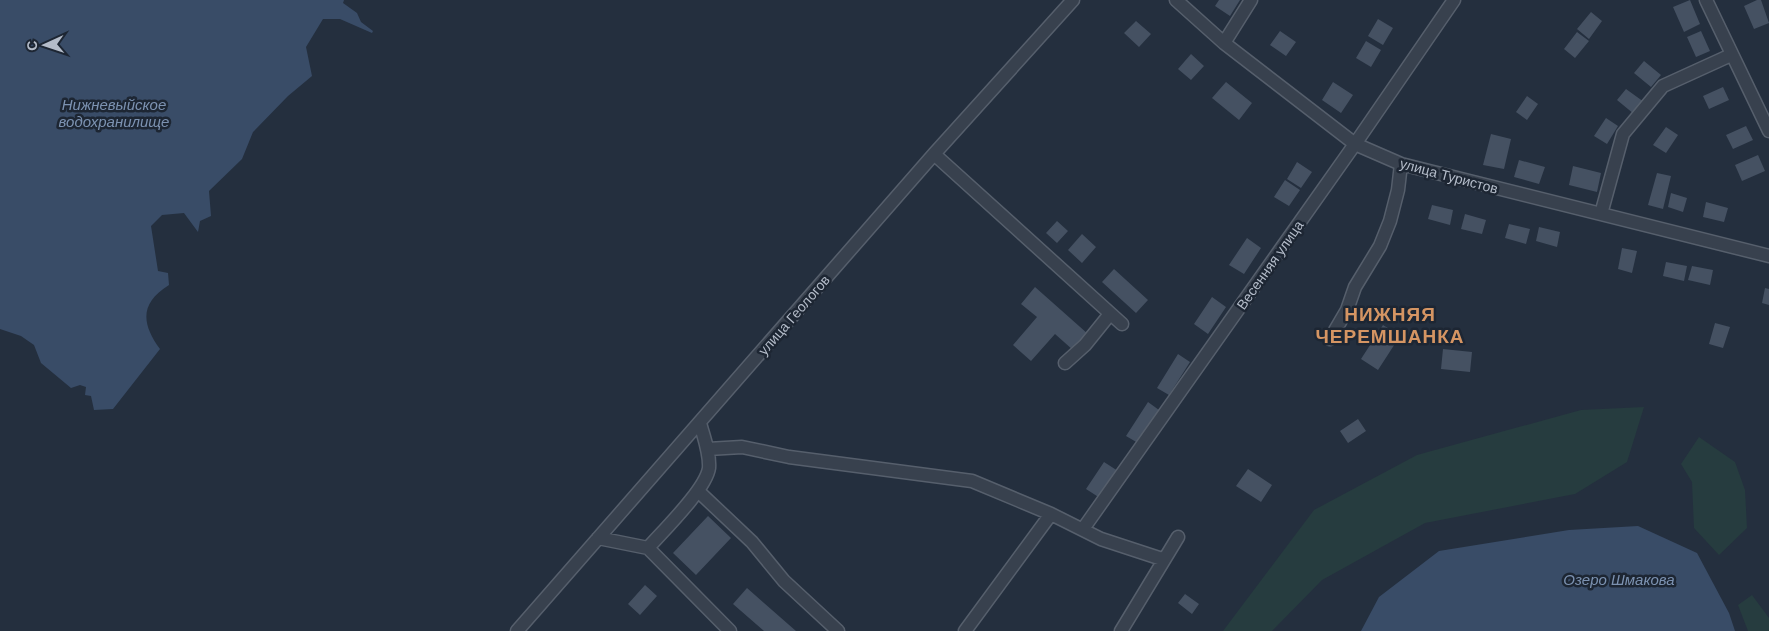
<svg xmlns="http://www.w3.org/2000/svg" width="1769" height="631" font-family="Helvetica,sans-serif">
<style>
.green{fill:#263c3f}
.water{fill:#394c67}
.building{fill:#455162}
.lines{fill:none;stroke-linecap:round;stroke-linejoin:round}
.minor-casing{stroke:#565f6c;stroke-width:15}
.minor{stroke:#38414e;stroke-width:12}
.labels{text-anchor:middle;dominant-baseline:central;stroke-width:5;stroke-linejoin:round;paint-order:stroke}
.street-label{font-size:14px;fill:#b4bcc9;stroke:#1d2633}
.water-label{font-size:15px;font-style:italic;fill:#7c92b1;stroke:#1d2633}
.district-label{font-size:19px;font-weight:bold;letter-spacing:1px;fill:#d59563;stroke:#1d2633}
</style>
<rect width="100%" height="100%" fill="#242f3e"/>
<!-- green -->
<path class="green" d="M1644 407 1627 462 1575 494 1425 523 1322 580 1272 631H1223L1314 510 1417 455 1581 410Z
M1699 437 1735 462 1745 490 1747 528 1719 555 1694 528 1692 482 1681 464Z
M1752 595 1769 618V631H1748L1738 605Z"/>
<!-- water -->
<path class="water" d="M0 0H344L343 3 357 13 361 22 373 31 372 33 340 19H323L306 47 312 76 288 96 253 132 242 159 209 191 211 216 200 221 198 232 184 213 162 215 151 226 158 271 168 273 169 285C140 303 141 323 160 349L113 409 94 410 91 396 85 395 86 387 80 385 71 388 41 363 34 345 21 336 0 329Z
M1638 526 1697 553 1729 613 1735 631H1361L1379 597 1439 551 1569 530Z"/>
<!-- building -->
<path class="building" d="M1219 0H1240L1230 16 1215 6Z
M1690 0 1700 24 1684 32 1673 7Z
M1757 0H1761L1769 23 1754 29 1744 6Z
M1591 12 1602 21 1589 39 1577 29Z
M1378 19 1393 28 1383 45 1368 36Z
M1136 21 1151 34 1139 47 1124 33Z
M1280 31 1296 42 1286 56 1270 45Z
M1701 31 1710 51 1696 57 1687 37Z
M1577 32 1589 41 1575 58 1564 49Z
M1366 41 1381 50 1371 67 1356 58Z
M1191 54 1204 66 1191 80 1178 69Z
M1644 61 1661 75 1651 87 1634 73Z
M1226 82 1252 103 1239 120 1212 98Z
M1333 82 1353 95 1341 113 1322 100Z
M1723 87 1729 100 1709 109 1703 96Z
M1626 89 1644 102 1634 114 1617 100Z
M1527 96 1538 104 1527 120 1516 112Z
M1606 118 1618 126 1607 144 1594 136Z
M1746 126 1753 140 1733 149 1726 135Z
M1666 127 1678 135 1666 153 1653 145Z
M1491 134 1511 139 1504 169 1483 165Z
M1758 155 1765 171 1742 181 1735 165Z
M1519 160 1545 167 1539 184 1514 177Z
M1297 162 1312 172 1301 188 1287 179Z
M1573 166 1601 173 1597 192 1569 185Z
M1657 173 1671 176 1663 209 1648 205Z
M1285 180 1300 190 1289 206 1274 197Z
M1671 193 1687 198 1683 212 1668 207Z
M1706 202 1728 208 1724 222 1703 217Z
M1432 205 1453 210 1450 225 1428 219Z
M1465 214 1486 220 1482 234 1461 229Z
M1057 221 1068 231 1057 243 1046 233Z
M1509 224 1530 229 1526 244 1505 238Z
M1539 227 1560 232 1557 247 1536 241Z
M1082 234 1096 247 1082 263 1068 250Z
M1247 238 1261 248 1244 274 1229 265Z
M1622 248 1637 251 1632 273 1618 269Z
M1666 262 1687 266 1684 281 1663 276Z
M1692 266 1713 270 1710 285 1688 280Z
M1114 269 1148 300 1136 313 1102 282Z
M1035 287 1088 334 1073 350 1055 334 1031 361 1013 345 1037 317 1021 304Z
M1765 288 1769 289V305L1762 303Z
M1212 297 1226 307 1208 334 1194 324Z
M1715 323 1730 327 1723 348 1709 344Z
M1383 325 1400 336 1378 370 1361 359Z
M1443 349 1472 352 1470 372 1441 369Z
M1178 354 1190 362 1169 395 1157 388Z
M1148 402 1159 410 1138 443 1126 436Z
M1358 419 1366 431 1348 443 1340 431Z
M1104 462 1118 471 1100 498 1086 489Z
M1248 469 1272 485 1261 502 1236 486Z
M708 516 731 538 696 575 673 553Z
M645 585 657 596 640 615 628 604Z
M747 588 796 631H764L733 604Z
M1185 594 1199 604 1192 614 1178 603Z"/>
<g class="lines">
<defs>
<path id="minor" d="M1176 0 1224 43 1355 144 1401 164 1769 256
M1706 0 1769 131
M1224 43 1251 0
M934 154 1122 324
M1601 214 1623 134 1663 86 1731 55
M1330 339 1347 310 1355 287 1380 246 1390 221 1398 190 1401 164
M1065 363 1085 345 1110 314
M708 449 742 447 789 457 972 481 1051 514 1101 539 1162 559
M698 491 752 542 784 581 838 631
M1083 529 1355 144 1454 0
M598 538 648 548 730 631
M648 548C663 531 706 489 709 468 710 453 704 438 700 423
M517 631 934 154 1073 0
M965 631 1051 514
M1121 631 1178 537"/>
</defs>
<!-- minor casing -->
<use href="#minor" class="minor-casing"/>
<!-- minor -->
<use href="#minor" class="minor"/>
</g>
<g class="labels">
<!-- street labels -->
<g class="street-label">
<text transform="translate(1449 176) rotate(15)">улица Туристов</text>
<text transform="translate(1270 265) rotate(-55)">Весенняя улица</text>
<text transform="translate(794 315) rotate(-49)">улица Геологов</text>
</g>
<!-- water labels -->
<g class="water-label">
<text x="114" y="104">Нижневыйское<tspan x="114" dy="17">водохранилище</tspan></text>
<text x="1619" y="579">Озеро Шмакова</text>
</g>
<!-- district labels -->
<g class="district-label">
<text x="1390" y="314">НИЖНЯЯ<tspan x="1390" dy="22">ЧЕРЕМШАНКА</tspan></text>
</g>
</g>
<!-- north arrow -->
<g transform="translate(45 45) rotate(267)" stroke="#1d2633" stroke-width="4" paint-order="stroke">
<path d="M0-4L9 19L0 12L-9 19Z" fill="#b4bcc9"/>
<text y="-8" font-size="14" font-weight="bold" text-anchor="middle" fill="#b4bcc9">С</text>
</g>
</svg>
